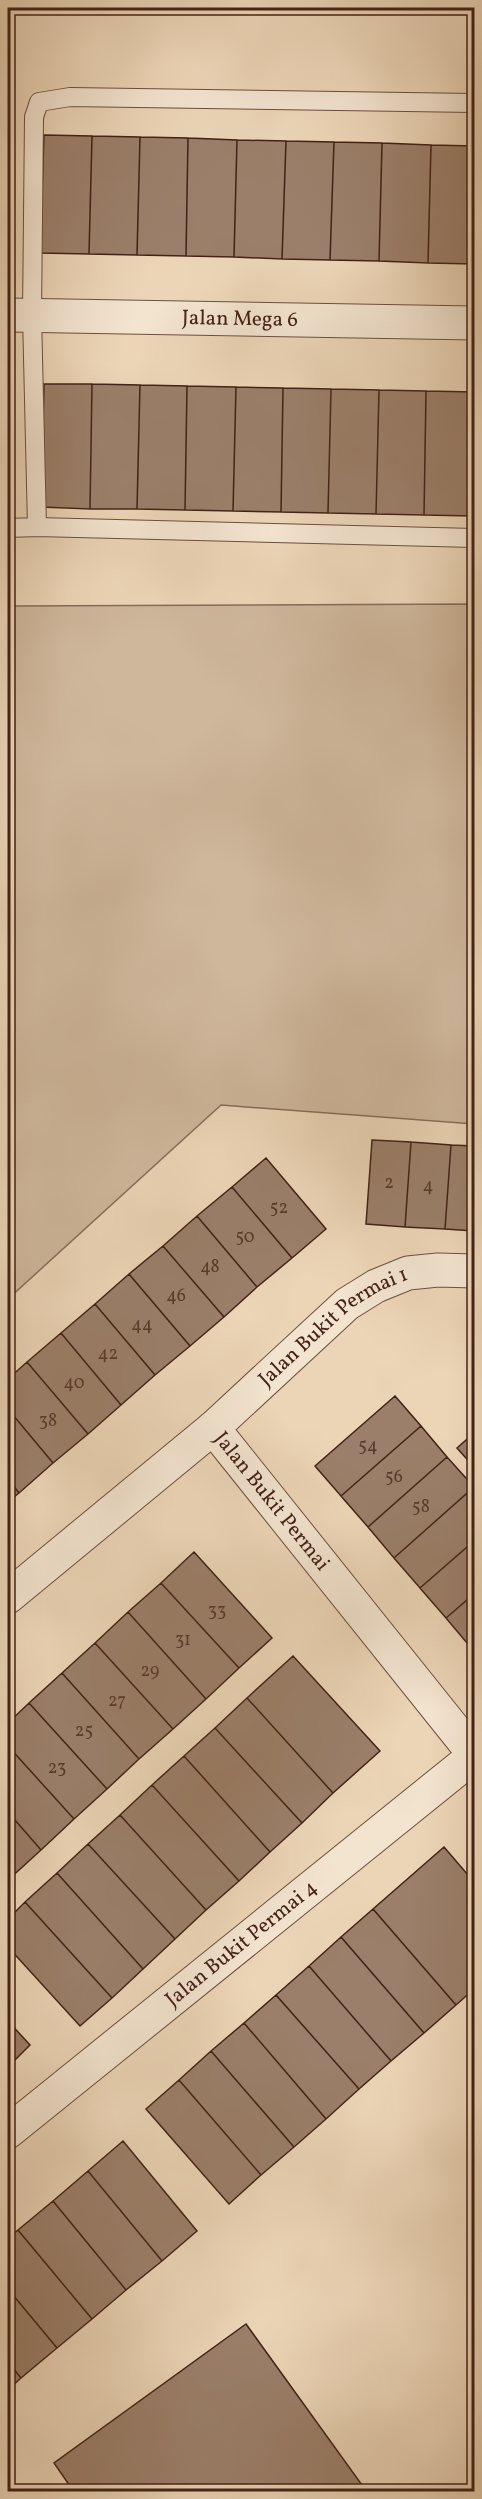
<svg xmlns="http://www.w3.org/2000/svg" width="482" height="2499" font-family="Vollkorn,serif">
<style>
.green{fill:#cfb79c;stroke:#896c59;stroke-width:1.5}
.building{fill:#9b7f6a;stroke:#432216;stroke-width:1.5}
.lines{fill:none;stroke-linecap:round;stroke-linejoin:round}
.service-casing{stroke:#6d4f3e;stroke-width:20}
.minor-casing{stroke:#6d4f3e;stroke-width:35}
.service{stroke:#f3e4d0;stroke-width:18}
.minor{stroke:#f3e4d0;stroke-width:33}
.labels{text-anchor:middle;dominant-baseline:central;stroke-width:5;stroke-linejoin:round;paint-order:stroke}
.number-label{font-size:18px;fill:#59392b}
.street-label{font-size:21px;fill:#432216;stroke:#f3e4d0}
</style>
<rect width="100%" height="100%" fill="#ecd5b7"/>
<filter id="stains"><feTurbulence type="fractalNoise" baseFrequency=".00333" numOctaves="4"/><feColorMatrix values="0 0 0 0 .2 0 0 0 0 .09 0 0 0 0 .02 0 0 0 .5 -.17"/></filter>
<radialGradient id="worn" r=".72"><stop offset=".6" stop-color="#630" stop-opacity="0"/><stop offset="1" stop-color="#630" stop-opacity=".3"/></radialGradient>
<!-- green -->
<path class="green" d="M474 604V1124L221 1105 8 1299V606Z"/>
<!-- building -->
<path class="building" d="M44 135 92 136 89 254 40 253Z
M92 136 140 137 137 255 89 254Z
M140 137 188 138 186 256 137 255Z
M188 138 237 140 234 257 186 256Z
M237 140 286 141 282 259 234 257Z
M286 141 334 142 330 260 282 259Z
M334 142 382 143 379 261 330 260Z
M382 143 431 145 428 263 379 261Z
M431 145 474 146V264L428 263Z
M44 384H92L90 509 41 507Z
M92 384 140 385 137 509H90Z
M140 385 187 386 185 510 137 509Z
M187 386 236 387 233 511 185 510Z
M236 387 283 388 281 512 233 511Z
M283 388 331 389 328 513 281 512Z
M331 389 379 390 376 514 328 513Z
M379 390 426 391 424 515 376 514Z
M426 391 474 392 472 516 424 515Z
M474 392V516H472Z
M372 1140 411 1142 405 1227 366 1224Z
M411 1142 451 1145 445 1229 405 1227Z
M451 1145 474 1146V1231L445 1229Z
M266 1158 326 1229 292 1258 232 1187Z
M232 1187 292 1258 257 1287 197 1216Z
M197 1216 257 1287 224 1317 163 1246Z
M163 1246 224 1317 190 1346 129 1274Z
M129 1274 190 1346 155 1375 95 1304Z
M95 1304 155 1375 121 1405 61 1333Z
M61 1333 121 1405 88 1434 27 1362Z
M27 1362 88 1434 53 1463 8 1409V1379Z
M395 1396 421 1426 341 1496 315 1466Z
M8 1409 53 1463 19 1493 8 1479Z
M421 1426 447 1457 368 1527 341 1496Z
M474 1433V1467L457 1448Z
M447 1457 474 1487 394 1558 368 1527Z
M8 1479 19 1493 8 1502Z
M474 1487V1541L420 1588 394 1558Z
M474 1541V1594L446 1618 420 1588Z
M194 1552 272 1638 239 1668 161 1583Z
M161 1583 239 1668 206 1699 128 1612Z
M474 1594V1647L472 1649 446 1618Z
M128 1612 206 1699 173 1729 95 1643Z
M95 1643 173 1729 139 1759 62 1673Z
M293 1656 380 1751 333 1793 247 1698Z
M62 1673 139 1759 107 1789 29 1703Z
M247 1698 333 1793 302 1823 215 1728Z
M29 1703 107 1789 74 1819 8 1746V1723Z
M215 1728 302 1823 270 1852 184 1756Z
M8 1746 74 1819 41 1850 8 1812Z
M184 1756 270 1852 239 1881 152 1785Z
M152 1785 239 1881 206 1910 120 1815Z
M8 1812 41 1850 8 1880Z
M120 1815 206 1910 175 1939 88 1844Z
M88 1844 175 1939 143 1969 57 1873Z
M444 1847 474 1882V1989L456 2005 373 1909Z
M57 1873 143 1969 112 1998 25 1902Z
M25 1902 112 1998 80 2026 8 1947V1919Z
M373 1909 456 2005 424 2033 341 1937Z
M341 1937 424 2033 391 2061 309 1966Z
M309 1966 391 2061 359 2089 276 1995Z
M276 1995 359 2089 326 2119 244 2023Z
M8 2021 30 2045 8 2067Z
M244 2023 326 2119 294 2147 211 2051Z
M211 2051 294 2147 261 2175 179 2080Z
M179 2080 261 2175 229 2204 146 2109Z
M123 2141 197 2231 162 2261 88 2171Z
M88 2171 162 2261 126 2290 53 2201Z
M53 2201 126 2290 92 2319 18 2230Z
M18 2230 92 2319 57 2348 8 2289V2238Z
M8 2289 57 2348 21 2378 8 2362Z
M246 2324 367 2492H74L54 2463Z
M8 2362 21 2378 8 2390Z"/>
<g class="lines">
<defs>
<path id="service" d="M37 527 32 315 34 117 39 102 70 97 474 103
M8 528 37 527 474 538"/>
<g id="minor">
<path id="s1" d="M8 315 474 323"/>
<path id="s2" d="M213 1428 474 1754"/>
<path id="s3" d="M8 1597 213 1428 347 1304 376 1286 408 1273 438 1270 474 1271"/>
<path id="s4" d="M8 2132 474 1756"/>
</g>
</defs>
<!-- service casing -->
<use href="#service" class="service-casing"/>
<!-- minor casing -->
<use href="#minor" class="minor-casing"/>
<!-- service -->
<use href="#service" class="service"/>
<!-- minor -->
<use href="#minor" class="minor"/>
</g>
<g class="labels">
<!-- number labels -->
<g class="number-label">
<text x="389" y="1183">2</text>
<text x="428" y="1186">4</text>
<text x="279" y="1208">52</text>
<text x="245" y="1237">50</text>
<text x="210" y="1267">48</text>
<text x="176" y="1296">46</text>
<text x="142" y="1325">44</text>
<text x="108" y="1354">42</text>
<text x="74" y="1383">40</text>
<text x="48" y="1421">38</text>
<text x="368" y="1446">54</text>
<text x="394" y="1477">56</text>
<text x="421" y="1507">58</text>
<text x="217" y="1611">33</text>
<text x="183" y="1640">31</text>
<text x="150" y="1671">29</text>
<text x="117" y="1701">27</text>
<text x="84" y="1731">25</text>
<text x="57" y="1768">23</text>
</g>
<!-- street labels -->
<g class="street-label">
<text stroke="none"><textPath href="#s1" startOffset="232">Jalan Mega 6</textPath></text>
<text stroke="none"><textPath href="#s3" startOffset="424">Jalan Bukit Permai 1</textPath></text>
<text stroke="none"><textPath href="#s2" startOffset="94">Jalan Bukit Permai</textPath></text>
<text stroke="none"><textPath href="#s4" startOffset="300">Jalan Bukit Permai 4</textPath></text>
</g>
</g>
<!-- margin -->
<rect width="482" height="2499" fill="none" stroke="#ecd5b7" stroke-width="30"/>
<rect x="9" y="9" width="464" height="2481" fill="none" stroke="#432216" stroke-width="3"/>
<rect x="15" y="15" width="452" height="2469" fill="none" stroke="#432216" stroke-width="1.5"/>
<rect width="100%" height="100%" filter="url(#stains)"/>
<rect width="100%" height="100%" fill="url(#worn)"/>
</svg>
